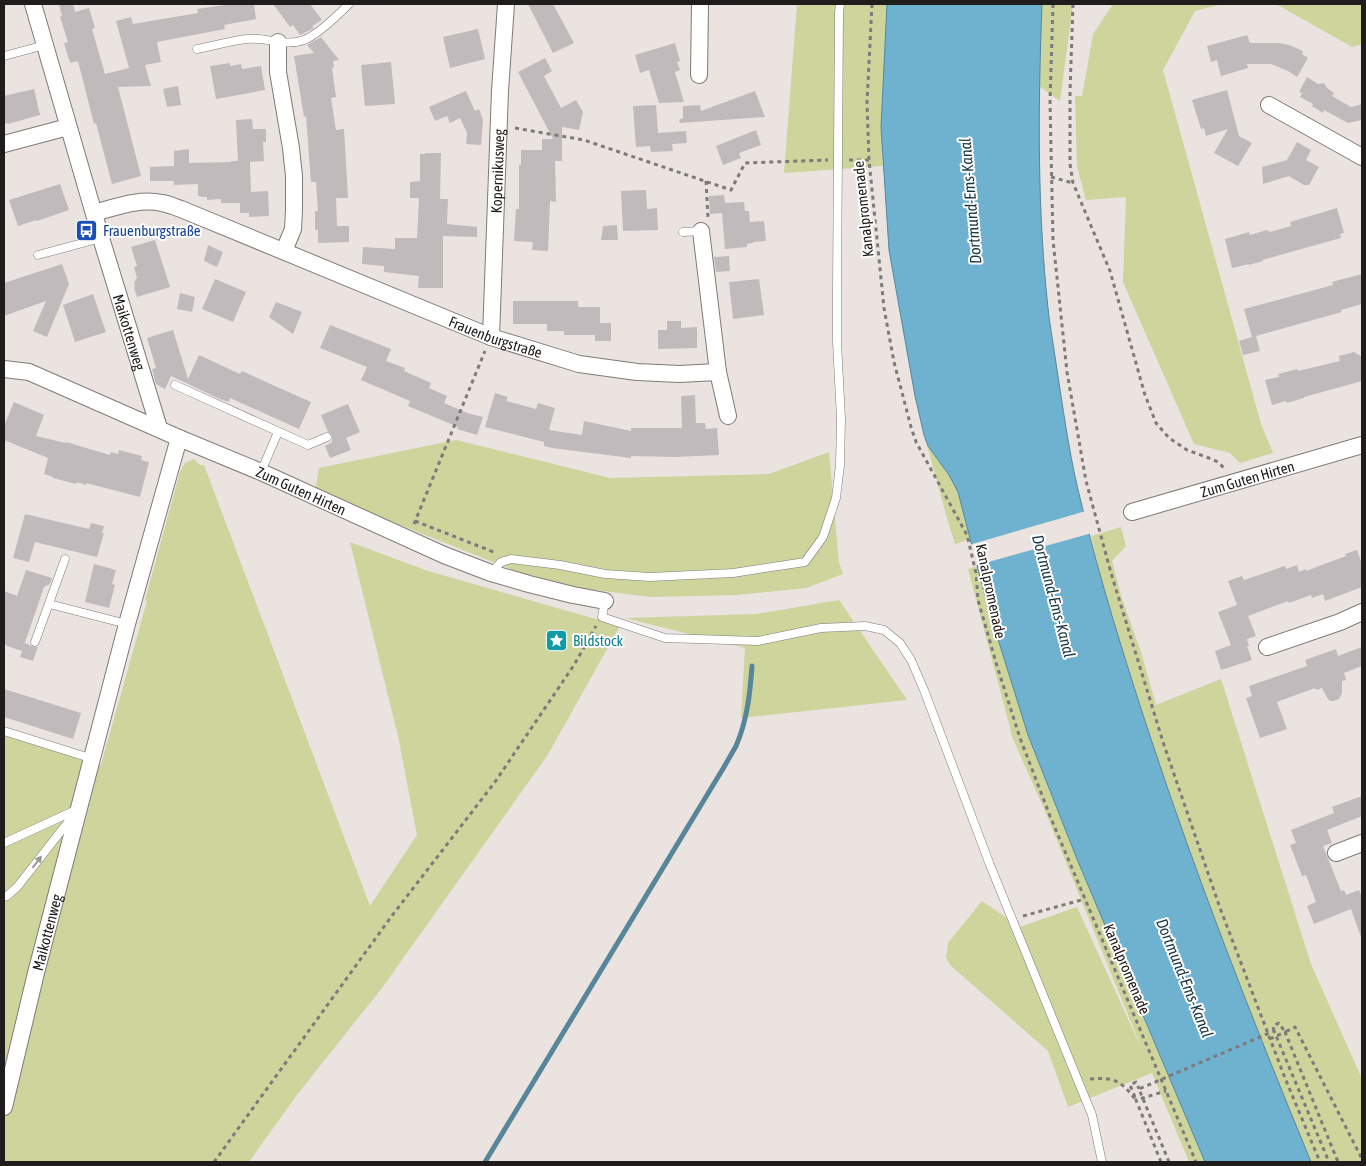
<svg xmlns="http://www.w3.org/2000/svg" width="1366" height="1166" font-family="'Asap Condensed',sans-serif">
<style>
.green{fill:#cdd49c}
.water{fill:#6fb2d0;stroke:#57859a}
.pier{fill:#eae3e0}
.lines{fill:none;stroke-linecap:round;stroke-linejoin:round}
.stream{stroke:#57859a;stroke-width:5}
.building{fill:#c1babd}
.lane-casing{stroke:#807a77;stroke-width:9}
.street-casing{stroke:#807a77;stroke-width:18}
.path{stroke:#7f7a78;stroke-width:3;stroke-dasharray:4 4;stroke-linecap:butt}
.lane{stroke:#fff;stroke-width:8}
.street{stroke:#fff;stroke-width:16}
.path-bridge{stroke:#7f7a78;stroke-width:3;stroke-dasharray:4 4;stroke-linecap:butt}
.oneway{fill:#9a9998}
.labels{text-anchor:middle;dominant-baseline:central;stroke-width:4;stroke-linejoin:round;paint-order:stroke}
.street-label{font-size:15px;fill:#1f1d1b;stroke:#fff}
.transit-label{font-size:15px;fill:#164399;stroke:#fff;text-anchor:start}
.culture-label{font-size:15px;fill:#0d838f;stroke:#fff;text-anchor:start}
.water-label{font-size:16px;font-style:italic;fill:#173644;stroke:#fff}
</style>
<rect width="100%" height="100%" fill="#eae3e0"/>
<!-- green -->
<path class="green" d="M797 4H887L881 127 883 166 784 173Z
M1042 4H1073L1060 101 1039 86Z
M1113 4H1222L1195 11 1163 70 1261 424 1273 453 1240 463 1230 453 1194 444 1123 282 1126 197 1086 200 1077 166 1075 96H1082L1093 34Z
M1276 4H1362V44L1352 47Z
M924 435 928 446 949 475 958 492 970 539 955 544C943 508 935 471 924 435Z
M456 440 610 478 769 474 829 452 839 563 843 574 806 588 738 595 650 597 580 588 518 572 315 491 319 468Z
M194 459 200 465H204L370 906 417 835 398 736 350 542 428 571 620 626 547 756 382 988 296 1096 249 1162H4V734L101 765 147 601 145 600 180 472 185 463Z
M1121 527 1126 546 1112 561 1122 599 1141 652 1156 705 1221 679 1311 964 1362 1079V1162H1311C1254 1023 1198 882 1151 739 1129 672 1106 605 1091 536Z
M977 566 987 604 1028 735 1077 859 1205 1162H1189L1152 1073 1068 1107 1048 1051 950 965 946 957 948 943 982 901 1020 927 1077 907 1144 1054 1045 811 1013 739 968 569Z
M839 600 907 700 741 718 745 648 625 618 756 614Z"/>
<!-- water -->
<path class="water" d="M887 4H1042C1038 108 1037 213 1049 317 1052 339 1056 361 1059 383 1065 422 1071 463 1081 502 1100 580 1124 657 1149 733 1197 879 1253 1021 1311 1162H1205L1077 859 1028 735 987 604 958 492 949 475 928 446 924 435 915 396 889 250 881 127Z"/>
<!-- pier -->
<path class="pier" d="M1086 511 1092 533 974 566 969 545Z"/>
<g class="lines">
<!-- stream -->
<path class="stream" d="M485 1162 724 767C728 760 732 753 736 746 747 721 750 694 752 666"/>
</g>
<!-- building -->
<path class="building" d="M59 4H73L75 12 89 8 95 28 92 29 105 74 129 68 116 21 131 17 133 24 198 13 197 9 232 4H254L256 19 224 25 225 29 157 42 161 62 145 65 151 86 118 87 141 176 112 184 96 123 94 124 78 61 70 63 64 43 68 42 60 17 62 16Z
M273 4H310L322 20 312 26 314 28 300 35 293 25 290 27Z
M528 4H553L574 43 553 53Z
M478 29 485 59 450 68 443 37Z
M1247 35 1250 43H1279L1289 45 1303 51 1302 54 1308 58 1297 77 1288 71 1271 64H1247L1248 68 1221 76 1217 60 1211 62 1207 46Z
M321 37 339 60 333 61 334 67 332 68 336 97 331 98 336 130 344 129 348 198H336L337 226H349V242L318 243V230H315V211H318L316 182H311L306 116 304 117 294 56 314 53 307 45Z
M675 43 680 61 677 62 680 70 675 72 684 102 659 103 649 70 640 73 635 55Z
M545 58 552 71 544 76 561 108 576 100 583 112 579 130 562 127V161H555L556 202 550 201 548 251 532 250 533 242 514 241 516 209H519V165H521V150H542V139H553L518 72Z
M391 62 395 104 365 106 361 65Z
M230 63V66L241 64 242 69 261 66 265 90 216 99 210 66Z
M1307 77 1318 84 1324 83 1327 88 1334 93 1332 96 1351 107 1362 104V120L1348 123 1324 110 1323 113 1312 106 1313 104 1300 97 1302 93 1299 92Z
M178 86 181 105 167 107 163 89Z
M34 89 40 115 8 124V123L4 124V96Z
M1227 90 1239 136 1252 143 1238 166 1214 153 1228 129 1206 136 1204 128 1201 129 1192 100Z
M466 91 475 111 479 109 483 120 481 145 466 144 467 133 460 118 450 123 447 116 435 121 429 107Z
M755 91 765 117 680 123 679 120 683 118V106L700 105 701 111Z
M656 105 658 133 686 131 687 143 672 144 673 151 651 152 650 146 636 147 633 106Z
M252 119 253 129H266V142H263L264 161 250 162 251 192 268 191 269 216 249 217V213H240V203H221V199L207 200V197H200L201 196H198V184L174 185V181H150V167L174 166V151L189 149V163L231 162V161H238L236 120Z
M756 130 761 145 739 153 741 158 723 165 716 146Z
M1297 142 1311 150 1306 160 1319 167 1309 185H1304L1289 176 1263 184 1262 167 1287 160Z
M425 153H441L440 199H448L447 224 477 227V237L443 236V288H418L419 276 384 272V266L362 264 363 247 395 249V238H417L419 198H410V182L420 181V154H425Z
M60 184 69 210 37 221 36 220 18 226 9 200Z
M646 190 647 209 657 208 658 230 623 231 621 191Z
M724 195 725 203 744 202 745 211H749L750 222 764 221 766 241 753 242V243L747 244V247L725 249 722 213 710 214 709 196Z
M1337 208 1344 233 1340 234 1341 238 1262 260 1263 261 1249 265V264L1232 268 1225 239 1249 232 1250 235 1267 230 1270 232 1291 226 1290 222Z
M617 225 618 240H601L603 226Z
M155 240 170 287 137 297 134 288 135 286 134 283 137 278 134 267 137 266 131 247Z
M208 245 223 252 217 267 204 261Z
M729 256 730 271 716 272 714 257Z
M62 264 69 284 47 337 33 331 46 301 4 316V283Z
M1362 274V304L1341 310 1342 312 1256 336 1260 351 1243 355 1239 341 1252 337 1244 309 1333 285 1332 282Z
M215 279 246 292 233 322 202 309Z
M759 279 764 315 733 319 729 282Z
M180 293 195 297 192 312 177 309Z
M93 294 106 332 75 342 63 305Z
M513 301H578V307H600V323H611V341H595V335H564V331H547V324H513Z
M276 302 302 312 293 334 269 317Z
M667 321H681V328L697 327V348L658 349V330H667Z
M330 325 391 349 386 361 405 368 404 371 431 383 429 388 447 396 444 403 467 413 483 417 477 435 457 429 458 427 408 406 410 401 361 380 367 367 320 348Z
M173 330 188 379 199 355 240 374 242 371 284 390 311 402 299 429 230 398 229 402 220 399 171 376 165 389 156 384 152 369 156 368 147 338Z
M1354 352 1362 357V381L1304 397V398L1287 403 1286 401 1272 405 1265 380 1279 377 1278 374 1297 369 1298 371 1340 361 1339 356Z
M495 393 508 397 506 401 536 409 538 403 555 408 549 430 582 435 584 421 631 431V428H682L681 396 695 395 696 423H705L706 429 717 428 719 455 676 457 631 456V458L552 448 544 446V442L485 427Z
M14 402 44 415 36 436 66 443V442L110 455 111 452 118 454 119 450 142 456 141 460 149 462 140 497 86 483V485L77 482 76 484 53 478V477L44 474 48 458 4 440V426Z
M348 404 360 432 346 438 351 450 330 458 325 446 332 442V435L328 432 321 415Z
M25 514 89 529 91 523 104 526 102 533H104L97 557 35 542 29 562 13 558Z
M1357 550 1362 564V587L1325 601 1323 594 1312 598 1311 595 1289 603 1288 601 1248 616 1256 636 1247 639 1249 646H1247L1252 660 1221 670 1215 651 1231 645 1218 612 1237 605 1228 581 1242 576 1244 580 1285 566 1286 569 1297 565 1299 572 1306 569V571L1346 556 1345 554Z
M94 564 116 570 112 584 115 585 109 608 85 602Z
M26 570 52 578 50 584 44 587 22 651 7 646 4 643V591L17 596Z
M25 643 34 647H38L33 661 20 657Z
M1362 647V666L1344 673 1346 680 1342 681V693L1339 699 1333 701H1330L1328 699 1322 688 1316 690 1315 688 1277 702 1287 729 1260 738 1246 698 1252 696 1249 686 1307 666 1305 660 1336 649 1338 656Z
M4 689 81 713 73 739 4 717Z
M1362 796V816L1327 830 1332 843 1323 846 1341 891 1344 890 1346 895 1359 890 1362 898 1361 937 1351 909 1314 924 1307 906 1316 902 1306 875 1302 876 1290 845 1296 843 1291 830 1334 813 1332 807Z"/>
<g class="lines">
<defs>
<path id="lane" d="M197 49C213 46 230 41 247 39 266 37 286 47 304 40 317 35 339 14 349 4
M4 56 45 45
M683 232 701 231
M38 255 101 238
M175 385 308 445 327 437
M261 472 278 432
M491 573 501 562 511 559 560 565 605 574 650 577 733 573 805 562 823 537 836 498 840 465 841 419 837 342V289L839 13 840 4
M605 601 602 617 665 638 758 641 821 628 865 626 884 630 900 643 911 660 924 690 990 865 1092 1115 1102 1162
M49 604 127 624
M35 642 65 559
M4 731 93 759
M4 843 78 809
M4 897 7 896 18 886 72 817"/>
<g id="street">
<path id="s1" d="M33 4 101 238 159 428"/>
<path d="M278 42V72L291 148 294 176V210L293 229 284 251"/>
<path d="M699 75 700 4"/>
<path d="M1269 105 1362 157"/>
<path d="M4 144 68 127"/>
<path id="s2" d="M94 213C116 207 139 198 162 203 168 204 175 207 181 209L491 337 579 364 637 372 679 374 718 372"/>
<path d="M701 231 718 372 728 416"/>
<path id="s3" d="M491 337 500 91 506 4"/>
<path id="s4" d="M4 369 29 372 179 438 261 472 444 555 491 573 529 584 573 595 605 601"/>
<path id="s5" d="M1132 512 1362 445"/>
<path d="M1267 647 1340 622 1362 612"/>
<path d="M1336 853 1362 843"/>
<path id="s6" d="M4 1107 36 973 127 624 179 438"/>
</g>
</defs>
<!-- lane casing -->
<use href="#lane" class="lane-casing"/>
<!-- street casing -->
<use href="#street" class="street-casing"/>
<!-- path -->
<path class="path" d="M872 4 867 102 869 160 884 308 894 362 911 427 916 442 967 535 976 573 978 600 997 666 1020 738 1050 816 1196 1162
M1053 4 1050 101 1053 240 1067 372 1086 481 1111 573 1163 742 1220 908 1285 1078 1320 1162
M1073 4 1070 92V164L1073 183 1110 271 1145 395 1156 423 1169 438 1187 450 1209 458 1218 462 1225 469
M515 128 584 140 731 190 745 163 828 160
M849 160H869
M1051 177 1073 183
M706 181 708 218
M415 521 496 553
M414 524 485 351
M1023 916 1085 899
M1274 1031 1273 1026 1279 1023 1285 1032 1295 1027 1362 1159
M1270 1039 1285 1032 1338 1162
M1090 1079C1115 1077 1121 1081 1136 1100
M1135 1097 1130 1085 1136 1082 1139 1089
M214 1162 391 917 495 782 574 665 596 626
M1161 1162 1136 1100 1166 1091"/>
<!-- lane -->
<use href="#lane" class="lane"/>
<!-- street -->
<use href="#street" class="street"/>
<!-- path-bridge -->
<path class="path-bridge" d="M1169 1162 1139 1089 1274 1031 1329 1162"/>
</g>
<!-- one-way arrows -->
<defs><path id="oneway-solid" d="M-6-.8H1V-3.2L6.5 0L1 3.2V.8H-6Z" transform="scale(1.25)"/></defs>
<use class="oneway" href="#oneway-solid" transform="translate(37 862) rotate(-52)"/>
<!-- icons -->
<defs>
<symbol id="bus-square" viewBox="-11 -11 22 22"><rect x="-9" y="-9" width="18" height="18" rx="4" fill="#1a4fb4" stroke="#fff"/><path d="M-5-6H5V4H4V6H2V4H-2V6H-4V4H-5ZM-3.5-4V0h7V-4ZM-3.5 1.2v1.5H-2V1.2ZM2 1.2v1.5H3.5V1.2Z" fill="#fff"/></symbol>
<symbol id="sight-square" viewBox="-11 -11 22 22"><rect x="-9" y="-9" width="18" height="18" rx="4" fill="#0f9aa8" stroke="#fff"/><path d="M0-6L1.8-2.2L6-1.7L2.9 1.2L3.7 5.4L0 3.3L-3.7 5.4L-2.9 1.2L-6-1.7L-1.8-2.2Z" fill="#fff"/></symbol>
</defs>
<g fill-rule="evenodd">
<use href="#bus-square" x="74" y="218" width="25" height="25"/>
<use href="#sight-square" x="544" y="628" width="25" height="25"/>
</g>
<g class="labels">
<!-- street labels -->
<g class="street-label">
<text stroke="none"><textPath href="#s3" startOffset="166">Kopernikusweg</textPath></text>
<text transform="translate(863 209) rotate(-96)">Kanalpromenade</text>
<text stroke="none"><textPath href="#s1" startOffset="342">Maikottenweg</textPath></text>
<text stroke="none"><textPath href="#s2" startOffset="429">Frauenburgstraße</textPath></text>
<text stroke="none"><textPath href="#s5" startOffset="120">Zum Guten Hirten</textPath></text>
<text stroke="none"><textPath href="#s4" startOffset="322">Zum Guten Hirten</textPath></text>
<text transform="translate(991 591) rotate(78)">Kanalpromenade</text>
<text stroke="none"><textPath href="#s6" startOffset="180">Maikottenweg</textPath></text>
<text transform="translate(1127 969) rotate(67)">Kanalpromenade</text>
</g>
<!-- transit labels -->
<g class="transit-label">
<text x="103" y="230">Frauenburgstraße</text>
</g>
<!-- culture labels -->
<g class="culture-label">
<text x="573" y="640">Bildstock</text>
</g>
<!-- water labels -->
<g class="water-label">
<text transform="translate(970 201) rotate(-95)">Dortmund-Ems-Kanal</text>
<text transform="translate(1054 596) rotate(75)">Dortmund-Ems-Kanal</text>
<text transform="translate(1185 978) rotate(68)">Dortmund-Ems-Kanal</text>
</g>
</g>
<!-- border -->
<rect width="1366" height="1166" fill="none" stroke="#1f1d1b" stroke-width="10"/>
</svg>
